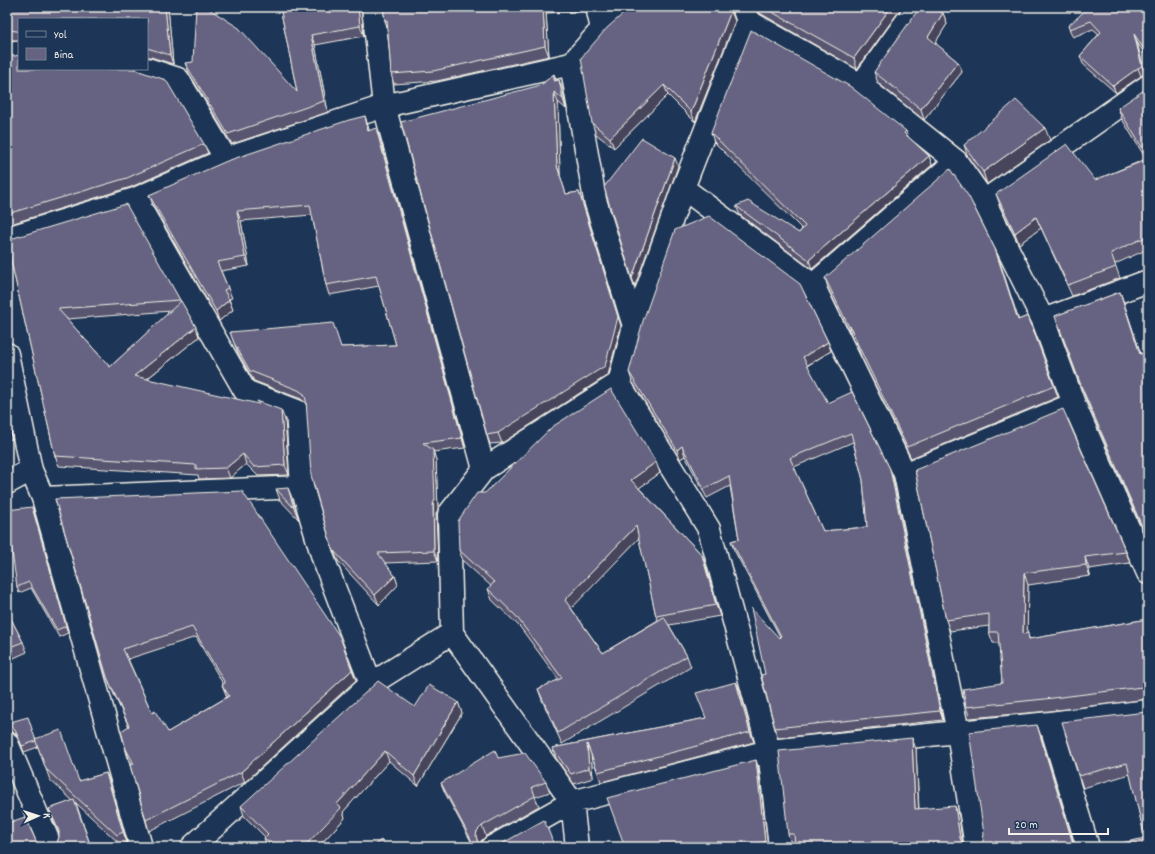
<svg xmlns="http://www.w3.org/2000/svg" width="1155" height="854" font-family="Dekko,sans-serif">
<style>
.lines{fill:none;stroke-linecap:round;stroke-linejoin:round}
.street-casing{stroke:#f4f1e8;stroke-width:25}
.street{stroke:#1d3557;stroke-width:22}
.wall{fill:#585570;stroke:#f4f1e8;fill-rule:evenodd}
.shaded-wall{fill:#47455b;stroke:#f4f1e8}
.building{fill:#666382;stroke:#f4f1e8;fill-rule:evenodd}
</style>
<rect width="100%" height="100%" fill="#1d3557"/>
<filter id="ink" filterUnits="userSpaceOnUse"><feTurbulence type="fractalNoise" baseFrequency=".025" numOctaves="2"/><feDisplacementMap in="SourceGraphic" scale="8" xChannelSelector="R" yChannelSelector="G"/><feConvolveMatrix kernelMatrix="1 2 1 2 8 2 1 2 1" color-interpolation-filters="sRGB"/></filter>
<g filter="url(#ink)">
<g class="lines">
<defs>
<path id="street" d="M373 7 384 106 484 469 449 514 452 633 572 802 577 847
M597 7 602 29 571 64 595 200 634 326
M743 7 748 21 861 85 956 161 984 201 1043 320 1074 404 1148 573
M602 29 627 7
M7 52 19 53
M147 69 178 79 226 159
M861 85 917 7
M683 188 813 285 905 474 958 732 976 847
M135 199 245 391 297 411 302 487
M984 201 1148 86
M7 238 135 199 226 159 384 106 571 64
M813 285 956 161
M1043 320 1148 281
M7 354 31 470 43 498 141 847
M619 383 709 529 769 751 780 847
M484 469 619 383 634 326 683 188 748 21
M905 474 1074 404
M7 483 31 470
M43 498 302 487 323 558 371 684
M1050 723 1088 847
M7 743 51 847
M192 847 371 684 452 633
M492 847 572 802 769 751 958 732 1050 723 1148 711"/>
</defs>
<!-- street casing -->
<use href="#street" class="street-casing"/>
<!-- street -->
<use href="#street" class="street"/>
</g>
<!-- wall -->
<path class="wall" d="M7 7H168L173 64 151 57H147V19H19V40H7Z
M280 7H361L364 36 315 45 328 112 232 144 189 73 185 63 297 92Z
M383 7H585V11L546 13 549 56 437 81 394 84 391 74 388 29 385 21Z
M631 7H731V11L735 21 695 122 668 95 614 148 596 134 592 123Z
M756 7H902L857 69 758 12Z
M1148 7V59L1137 42 1145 74 1141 76 1116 93 1083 64 1080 56 1099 34 1093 29 1073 37 1071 34 1068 26Z
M943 13 947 24 935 43 958 62 962 72 924 120 878 83 874 72Z
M7 55 204 144 208 153 131 187 7 225Z
M554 74 556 81 563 90 566 109 558 102 560 175 566 194 579 192 621 326 608 375 502 443 490 444 487 435 541 85Z
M1148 92V249L1115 264 1120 278 1072 296 1041 228 1019 244 1000 205 996 194 1095 180 1146 159 1122 119 1118 108Z
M365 116 369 130 380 138 465 448 433 452 436 460 438 509 436 514 438 561 385 563 395 576 398 585 379 605 338 561 331 544 306 403 301 399 254 381 238 353 230 332 341 347 396 345 379 286 329 295 326 285 312 215 241 221 249 266 221 271 232 298 229 299 233 310 219 321 153 205 149 195Z
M711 133 908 137 929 156 932 165 812 269 740 215 736 206 799 233 802 229 714 142Z
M1050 140 987 184 968 157 964 145Z
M7 243 180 300 196 327 199 337 147 379 285 420 289 475 258 476 246 464 230 478 199 479 198 475 59 466 55 456ZM171 311 110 367 67 319Z
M995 249 1018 320 1028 316 1058 397 911 458 861 356 854 336 852 337 828 288 825 278Z
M1120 292 1141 354 1148 353V542L1086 399 1055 316Z
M831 351 807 366 828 403 890 469 893 478 943 720 778 738 775 728 765 674 779 638 780 637 734 550 731 541 739 539 730 486 707 498 685 456 680 459 632 381 629 372ZM853 442 863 480 867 527 823 531 794 467Z
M7 416 12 439 7 440Z
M915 470 1126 552 1130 563 1089 569 1090 576 1028 585 1027 634 1030 639 1148 619V699L1049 711 970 718 966 707 1002 683 999 643H993L989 632V626L950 631 946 620Z
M660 473 639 488 702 555 706 566 720 616 669 625 687 656 691 667 562 744 542 700 538 689 559 680 520 627 492 600 488 589 491 586 463 561 459 550 485 493ZM639 538 656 616 658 620 603 653 571 608Z
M276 489 293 500 299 520 280 500Z
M55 499 356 680 245 782 149 831 146 820 132 765 129 759 126 749 129 727 111 688 107 677ZM196 637 223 684 222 685 227 697 168 732 152 713 128 659Z
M32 507 68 633 59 637 31 588 19 593 17 587Z
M7 611 23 642 27 652 7 661Z
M736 682 740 691 754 742 601 782 591 754 593 778 574 784 556 758 552 748 706 718Z
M458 702 462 713 418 786 389 761 343 812 345 818 318 847H267L264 838 265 837 244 816 241 806 415 707Z
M1146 712 1145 838 1130 774 1083 788 1079 776Z
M7 723 36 739 79 781 106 773 110 783 127 842 121 845 76 803 91 847 57 843 59 837V834L49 809 73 801 50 780 38 747 24 752 19 738 15 733 9 731H7Z
M916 749 919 809 959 817 963 844 792 846 788 834Z
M498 758 546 782 550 792 535 797 539 806 486 836 481 841 480 846 481 847H474L445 793 441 783Z
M756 760 758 767 768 847H625Z"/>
<!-- shaded-wall -->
<path class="shaded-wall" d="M165 7H168L173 64 170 55Z
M358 7H361L364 36 360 26Z
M543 7H544L546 13 549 56 545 46Z
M891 7H902L857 69 854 58Z
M731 11 735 21 695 122 691 112Z
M943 13 947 24 932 48 928 37Z
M1134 34 1137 42 1145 74 1142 66Z
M311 35 315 45 328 112 324 101Z
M958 62 962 72 924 120 921 109Z
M1138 68 1141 76 1116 93 1113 86Z
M554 74 557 83 554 81Z
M559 80 563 90 566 109 563 99Z
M664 85 668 95 614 148 610 138Z
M554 92 558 102 560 175 557 166Z
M365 116 368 126 372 140 368 131Z
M376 128 380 138 465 448 462 438Z
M1045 128 1050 140 987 184 983 172Z
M906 131 909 139 904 133Z
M929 156 932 165 812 269 809 260Z
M675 158 678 166 635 286 632 278Z
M579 192 621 326 608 375 502 443 498 433Z
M237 211 241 221 249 266 245 257Z
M1036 217 1041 228 1019 244 1015 233Z
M995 249 999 259 1022 330 1018 320Z
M1120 292 1124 303 1144 365 1140 354Z
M229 300 233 310 219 321 216 311Z
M850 326 854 336 852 337 849 327Z
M196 327 199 337 138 386 134 376Z
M828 342 831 351 806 366 803 357Z
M281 410 285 420 289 475 285 465Z
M7 416 12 439 8 429 7 423Z
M682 446 685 456 680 459 677 450Z
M433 450 436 460 438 509 436 514 438 561 434 551Z
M243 454 246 464 230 478 226 468Z
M656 462 660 473 635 491 631 480Z
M890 469 893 478 943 720 940 711Z
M288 488 293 500 299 520 294 508Z
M32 507 34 513 68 633Z
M636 526 640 537 569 611 565 600Z
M702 555 706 566 720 616 716 605Z
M1085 557 1089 569 1090 576 1086 565Z
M1024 573 1028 585 1027 645 1023 634Z
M395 576 398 585 379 605 375 595Z
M352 670 356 680 245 782 241 772Z
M736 682 740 691 754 742 750 732Z
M458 702 462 713 418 786 414 776Z
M1037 725 1041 736 1075 847H1074Z
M912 738 916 749 919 820 915 809Z
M587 744 591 754 593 778 589 768Z
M385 751 389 761 343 812 345 818 318 847H304L337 804Z
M756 760 758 767 768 847 765 842Z
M106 773 110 783 127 842 123 832Z
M955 806 959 817 963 847 960 838Z
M482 826 486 836 481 841 479 847 476 836 477 831Z"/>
<!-- building -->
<path class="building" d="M7 7H165L170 55 147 48V19H19V32L17 31 7 30Z
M196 7H206L239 28 297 92 280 7H358L360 26 311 35 324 101 228 134 185 63 193 62Z
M383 7H543L545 46 433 71 391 74 387 20 385 21Z
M631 7H730L731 11 691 112 664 85 610 138 592 123 581 58 607 28Z
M763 7H891L854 58Z
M920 7H933L943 13 928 37 958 62 921 109 874 72Z
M1089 7H1148V55L1134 34 1142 66 1138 68 1113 86 1080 56 1101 32 1091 21 1070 29 1068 26Z
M751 30 851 87 906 131 904 133 929 156 809 260 736 206 748 201 799 233 805 226 711 133Z
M7 55 15 56 19 55V69H136L139 71 166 80 204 144 127 178 7 214Z
M554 74V81L559 80 563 99 554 92 557 166 566 194 579 192 618 317 605 366 498 433 487 435 401 122 541 85Z
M1147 88 1148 94V157L1118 108Z
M1016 100 1045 128 983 172 964 145Z
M365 116 368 131 376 128 462 438 423 443 433 450 435 499 433 505 434 551 378 553 395 576 375 595 334 551 331 544 311 475 306 400 304 394 298 390 250 371 234 343 230 332 333 323 341 347 396 345 376 276 326 285 310 205 237 211 245 257 217 262 228 288 224 290 229 300 216 311 149 195 227 161 349 120Z
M642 138 675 158 632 278 604 187Z
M1067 144 1095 180 1148 159V236L1111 253 1116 267 1068 285 1036 217 1015 233 996 194Z
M950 169 969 197 995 249 1018 320 1028 316 1054 386 907 447 858 345 850 326 849 327 825 278Z
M126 204 180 300 58 309 110 367 181 301 196 327 134 376 259 404 257 401 281 410 285 465 254 467 243 454 226 468 196 469V465L55 456 7 243V240Z
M709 216 800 284 828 342 803 357 828 403 852 392 890 469 940 711 775 728 761 675 765 674 751 608 779 638 781 636 731 541 739 539 729 476 704 489 682 446 677 450 629 372 643 321 675 230ZM851 433 863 480 867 527 823 531 790 458Z
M1120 292 1140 354 1148 353V540L1082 388 1055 316Z
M611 389 656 462 631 480 702 555 716 605 656 616 636 526 565 600 603 653 664 617 687 656 558 733 538 689 562 678 516 616 488 589 494 582 459 550 458 521 477 493H485L552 427Z
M1063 409 1126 552 1085 557 1086 565 1024 573 1023 634 1028 633 1029 639 1148 619V688L1142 687 1045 699 966 707 963 689 1002 683 998 632H989V614L946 620 915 470Z
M288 488 294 508 276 489Z
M242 491 340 637 352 670 241 772 146 820 130 765 134 764 126 749 121 731 129 726 107 677 55 499ZM192 627 225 683 222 685 229 696 168 732 155 711 152 713 123 649Z
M32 507 66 626 57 630 29 582 17 587 7 517V510Z
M7 611 23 642 7 648Z
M378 681 415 707 429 685 458 702 414 776 385 751 337 804 341 808 304 847H274L264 838 268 834 241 806 375 684Z
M736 682 750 732 598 772 587 744 589 768 571 774 552 748 706 718 696 693Z
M1148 711V847H1103L1145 838 1127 763 1079 776 1062 722 1146 712Z
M28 717 36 741 22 746 16 732 13 727 7 725V723Z
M1037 725 1074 847H977L979 846 983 841 984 834 969 732Z
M61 730 79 781 106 773 123 832 117 835 46 769 35 739Z
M912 738 915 809 955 806 960 838 962 843 967 847H795L794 834H788L779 751Z
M495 750 498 758 525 753 546 782 532 787 535 796 482 826 477 831 476 836 478 843 481 847H475L441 783Z
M756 760 765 842 740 846V847H625L607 798Z
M74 800 91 847H53L57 843 59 837V831L49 809Z
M25 817 36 841 39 846 42 847H7V819L8 823Z
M544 820 555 847H496Z
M381 840 386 847H371Z"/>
</g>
<!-- margin -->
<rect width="1155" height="854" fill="none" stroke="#1d3557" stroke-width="24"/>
<rect x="12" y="12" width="1131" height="830" fill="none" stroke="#f4f1e8" stroke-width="1.5" filter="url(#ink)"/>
<!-- legend -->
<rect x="18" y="18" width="130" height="52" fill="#1d3557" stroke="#738091"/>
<rect x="26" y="31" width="20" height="6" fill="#1d3557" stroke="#738091"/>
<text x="54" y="38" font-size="12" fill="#f4f1e8">Yol</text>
<rect x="26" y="48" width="20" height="12" fill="#666382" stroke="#738091"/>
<text x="54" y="58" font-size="12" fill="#f4f1e8">Bina</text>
<!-- north arrow -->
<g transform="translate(38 816) rotate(87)" stroke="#1d3557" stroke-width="3" paint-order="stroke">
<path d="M0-3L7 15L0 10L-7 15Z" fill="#f4f1e8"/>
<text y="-6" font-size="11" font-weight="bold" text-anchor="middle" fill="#f4f1e8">K</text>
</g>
<!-- scale -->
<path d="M1009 828v6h99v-6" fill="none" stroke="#f4f1e8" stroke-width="2"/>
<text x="1015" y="828" font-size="12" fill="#f4f1e8" stroke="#1d3557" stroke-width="3" paint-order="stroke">20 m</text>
</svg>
